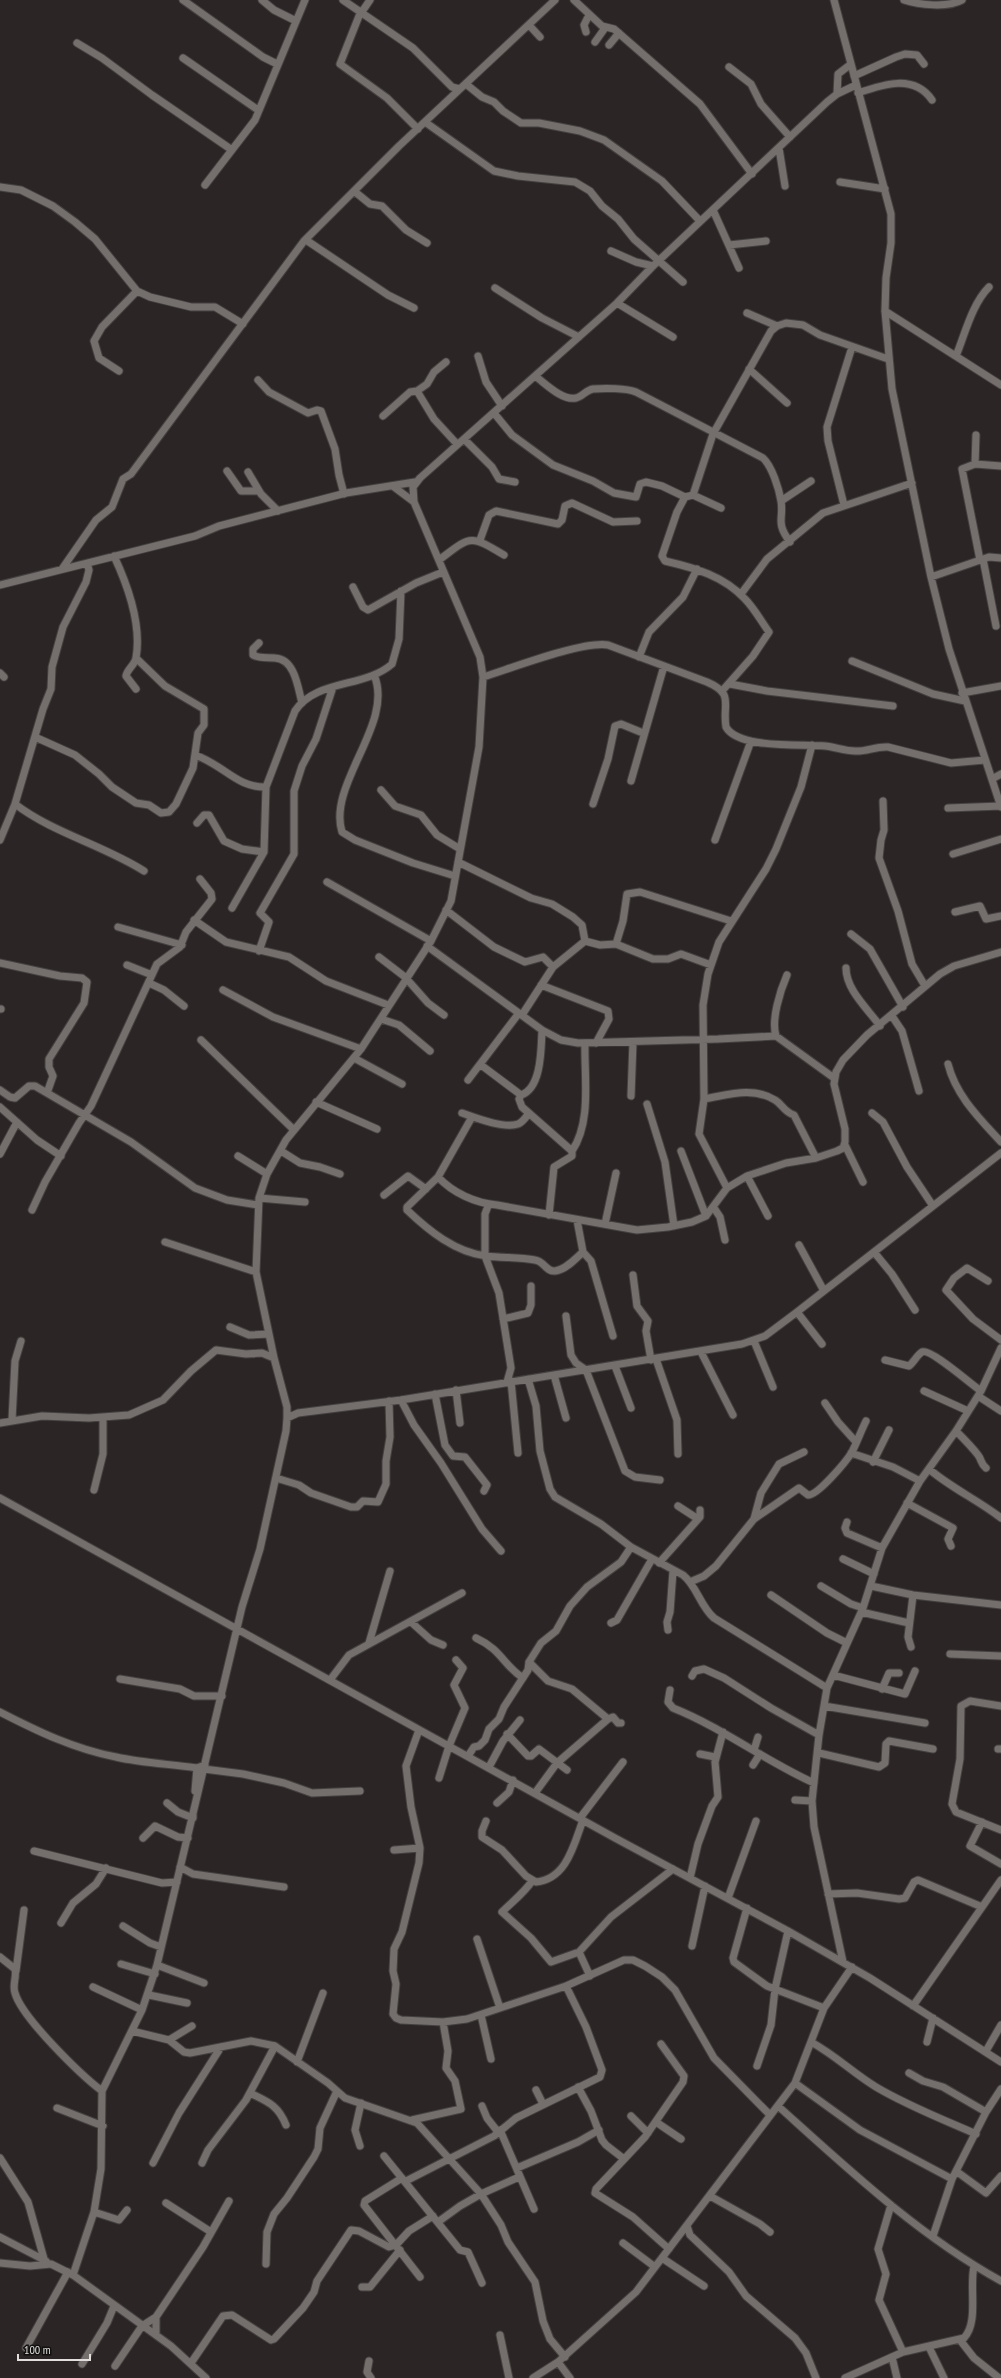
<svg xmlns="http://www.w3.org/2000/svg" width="1001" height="2378" font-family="'PT Sans Narrow',sans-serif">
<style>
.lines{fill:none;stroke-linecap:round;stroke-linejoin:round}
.minor-casing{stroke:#444140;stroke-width:9}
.minor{stroke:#746f6d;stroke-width:7}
</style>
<rect width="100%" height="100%" fill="#2b2625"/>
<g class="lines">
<defs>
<path id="minor" d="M183 0 263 57 277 64
M262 0 274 10 296 21
M343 0 413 48 452 87 460 89
M370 0 359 16 340 64 387 98 418 129
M574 0 602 26 614 29 700 104 752 174
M834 0 891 214V243L886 278 885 311 892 389 931 577 949 649 1001 807
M904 0C919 5 948 8 962 0
M529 25 540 37
M586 32 584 25 589 15
M595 42 605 28
M77 43 102 58 152 95 232 150
M609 45 619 33
M183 58 258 110
M729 67 751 84 761 104 790 137
M854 76 896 57 905 54 917 55 924 64
M466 84 482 97 494 102 503 111 521 123H539L580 131 604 140 662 181 700 221
M858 93C884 84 914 74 932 100
M837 94 838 74 851 64
M425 122 494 171 518 176 575 182 590 191 602 206 618 219 634 239 683 282
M779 148 785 186
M840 182 885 189
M205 185 255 120 305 0
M0 187 21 190 53 206 75 222 95 239 137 291 150 297 191 307H215L243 324
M354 191 370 204 382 206 406 230 427 243
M713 210 739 268
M306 240 388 295 414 308
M729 245 766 241
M611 251 636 262 653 266
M495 288 542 318 579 337
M617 303 673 337
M885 311 1001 385
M747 313 777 326
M478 356 486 382 502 406
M956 356C965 334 972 304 989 287
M749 369 787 403
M119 371 99 358 94 341 102 327 137 291
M535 376C545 383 562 401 576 398 582 397 586 390 593 389 604 388 626 388 636 392L763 458C772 466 779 489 781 501 784 519 775 522 790 542
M258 380 269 392 308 413 317 410 321 411 335 449 339 475 344 494
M417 391 434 419 457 444
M494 413 512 435 553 465 593 481 614 493 636 497 640 484 646 482 662 486 685 497
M383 416 410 392 417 391 427 384 434 372 446 362
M464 439 492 467 499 479 515 482
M975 464 976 435
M227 471 241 491H259
M248 472 261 494 278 511
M394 487 414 502
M693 495 713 434 771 331 777 326 786 323 803 325 820 335 888 359
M781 501 811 481
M844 505 828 441 827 427 852 347
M721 508 693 495 685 497 677 512 662 556 665 561C695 568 724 576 745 599 754 608 761 621 769 632L753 656 722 691
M480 540 489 515 496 511 558 524 562 520 565 506 572 503 613 522 637 521
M114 556C128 586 142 624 136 658 135 665 127 669 126 676L136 689
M983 559 996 626
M439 560C471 536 469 534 504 555
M980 560 962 469 975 464 1001 466
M62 569 96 520 112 507 123 479 131 474 304 241 399 146 555 0
M931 577 989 557 1001 558
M0 585 195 536 219 526 346 493 415 482
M353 587 363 607 368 610 416 583 443 572
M741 594 767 559 823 513 912 483
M259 643 253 649V655C260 659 268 657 275 658 295 659 298 688 302 703
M639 657 649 632 683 597 697 569
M852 661 933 694 965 701
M0 673 4 677
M374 675C395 723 327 784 342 832L355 840 413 863 455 876
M483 677C512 668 582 641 608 645L707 682C735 694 722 704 726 727 738 749 802 744 825 746 835 747 845 751 855 751 866 752 876 746 888 747L951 763 985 760
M730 684 767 691 893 706
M962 693 1001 686
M35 737 75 755 99 774 112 787 136 803 149 805 161 813 169 812 176 804 193 768 198 733 204 725V709L165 686 136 658
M195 755C224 765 237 788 266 787
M992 779 1001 774
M631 781 664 666
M381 790 395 806 421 815 437 835 460 849
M883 801 884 830 881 840 879 858 898 911 912 964 925 986
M15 804C53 833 103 845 144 871
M593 804 608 759 615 726 621 724 643 733
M948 808 1001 806
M197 823 204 815H209L224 841 242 849 264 852
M0 840 15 804 43 709 51 689 52 667 63 627 86 582 89 570 87 563
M715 840 751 741
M953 854 1001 839
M458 862 531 898 552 904 573 917 582 925 585 941
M327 882 431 941
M232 908 264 852 266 787 295 711C316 679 365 688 392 664L399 639 401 591
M446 910 494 947 525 962 543 957 553 967
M955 912 980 906 986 919 1001 916
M194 920 226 942 289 957 326 981 388 1005
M118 927 182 945
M851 934 870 949 903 1007
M616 944 623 921 627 894 640 892 731 921
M427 946 542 1030 561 1040 578 1043 718 1039 776 1036 834 1078
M259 951 269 922 260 913 294 854V791L302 766 316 739 333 687
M379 957 405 977 428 1003 444 1015
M0 963 60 976 82 978 87 982 84 1003 49 1059V1067L53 1076 47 1093
M127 965 152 975
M846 968C846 990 868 1009 880 1026
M149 983 164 990 184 1006
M541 985 608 1011 609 1019 596 1043
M223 990 273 1017 361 1049
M0 1009H1
M522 1015 553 967 585 941 600 945 616 944 653 959H668L681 954 711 965
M892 1016 902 1031 919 1091
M381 1019 399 1025 430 1051
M776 1036C771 1020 780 991 787 975
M201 1040 293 1129
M354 1058 402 1084
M948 1064C956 1096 980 1119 1001 1142
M481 1065 521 1095
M468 1080 519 1013
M0 1090 10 1097 15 1098 29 1086H35L131 1142 195 1188 227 1200 258 1205
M521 1095 519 1099 522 1107 572 1151V1156L554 1167 549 1215
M521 1095C542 1088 541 1048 542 1030
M631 1096 633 1042
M704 1099C728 1095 752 1086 775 1100 782 1104 784 1112 794 1115L816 1158
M316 1102 377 1129
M647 1104 665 1162 674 1226
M0 1107 37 1140 61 1156
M462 1113C476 1118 504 1129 518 1124 523 1122 526 1117 529 1113
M872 1113 883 1122 907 1167 933 1206
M472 1117 438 1177 407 1207V1210C429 1231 455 1252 486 1256 502 1258 519 1257 535 1260 544 1261 546 1272 555 1271 566 1270 576 1258 583 1252
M845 1145 863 1182
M281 1151 300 1163 320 1167 340 1174
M572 1151C592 1121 584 1077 585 1043
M681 1151 706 1216
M0 1154 17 1122
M238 1156 267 1174
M747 1176 768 1216
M438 1177C453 1193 475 1203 497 1205L637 1230 668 1227 692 1222 706 1216 727 1188 747 1176 786 1163 816 1158 837 1151 843 1148 845 1142V1129L834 1084 836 1072 843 1060 867 1035 940 974 954 966 1001 952
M727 1188 699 1134 704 1099 703 1005 708 974 719 942 766 869 776 849 801 787 812 745
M384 1195 408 1176 426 1189
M259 1198 305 1202
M488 1206 485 1214V1256L499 1293 511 1368 507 1382
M714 1208 720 1217 725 1240
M32 1210 45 1182 79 1123 91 1106 157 964 180 947 186 932 212 899 211 893 200 879
M577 1220 583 1252 591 1261 613 1336
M605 1224 616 1173
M165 1242 256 1272
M799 1245 824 1291
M874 1252 892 1274 915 1310
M633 1275 637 1306 648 1321 646 1331 651 1360
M988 1281 967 1268 954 1278 946 1290 973 1319 1001 1340
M797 1312 822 1344
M566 1316 571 1355 576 1363 586 1370 625 1471 635 1477 660 1480
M503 1319 528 1313 531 1305V1286
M230 1327 249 1335 269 1334
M754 1341 773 1387
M701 1352 733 1415
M656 1359 677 1420 678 1454
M885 1360 909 1366C914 1362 917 1355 922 1352 930 1348 972 1385 981 1391
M615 1366 631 1408
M554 1375 566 1418
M528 1379 536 1406 540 1451 550 1489 555 1497 601 1524 631 1547 683 1575C697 1586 700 1606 714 1618L827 1688
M511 1381 518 1453
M456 1390 460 1423
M924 1391 968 1411
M435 1394 445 1445 453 1456 465 1457 487 1485 484 1491
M978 1396 1001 1411
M401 1400 414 1425 441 1463 482 1529 501 1551
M825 1403 838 1422 856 1442
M287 1418 298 1413 401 1400 742 1344 765 1336 797 1312 1001 1153
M12 1420 15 1361 21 1341
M0 1423 42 1416 89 1418 129 1415 163 1400 191 1371 216 1350 246 1354 262 1353 274 1358
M956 1431C964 1439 972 1447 978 1455 982 1460 980 1463 986 1468
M851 1453 893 1467 920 1481
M873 1462 889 1430
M929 1469C951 1488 978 1500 1001 1518
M276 1478 299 1485 311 1493 351 1507H357L363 1501 378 1502 386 1484V1461L390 1437 389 1401
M94 1490 103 1454V1417
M0 1498 615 1838 788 1931 870 1978 1001 2062
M907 1503 953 1528 948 1539 951 1546
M678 1506 698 1519
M754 1519 761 1493 779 1464 804 1452
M847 1522 845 1528 847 1533 882 1548
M843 1559 874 1574
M659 1563 700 1517V1510
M690 1582 704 1576 716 1566 754 1519 799 1488 808 1495C817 1496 846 1462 852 1452 857 1442 861 1431 866 1421
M821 1586 851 1604 863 1608
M871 1586 913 1595 1001 1605
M771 1595 827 1633 847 1643
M861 1612 909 1623
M411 1622 431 1640 443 1645
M611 1623 617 1620 652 1559
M668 1630 667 1622 670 1612 673 1571
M476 1638C502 1650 503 1665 523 1678
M369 1643 390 1571
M911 1647 908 1637 913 1595
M950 1654 1001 1656
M529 1662 548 1681 572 1689 608 1719
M833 1675 905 1694 915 1671
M692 1676 695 1671 704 1669 724 1678 771 1708 819 1735
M120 1679 180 1689 194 1696H222
M330 1680 349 1655 462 1593
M882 1689 889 1673H899
M670 1690 668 1702 673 1708C723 1728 765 1761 814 1783
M824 1706 925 1723
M1001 1706 970 1701 961 1706 960 1759 952 1804 956 1812 1001 1830
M0 1712C37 1731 74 1749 116 1757 142 1763 170 1764 197 1768L205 1765
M419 1730 406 1766 411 1807 420 1848 419 1863 402 1932 394 1949 393 1971 396 1984 393 2014 396 2018 401 2020 443 2022 467 2019 566 1986 624 1960H633L645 1966 662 1977 675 1990 714 2058 770 2115
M507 1734 528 1756H531L539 1749 567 1770
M998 1749H1001
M754 1750 758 1737
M819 1753 879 1767 885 1763 886 1744 889 1741 933 1749
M700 1754 715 1757
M468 1756 474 1747 479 1746 485 1740 489 1729 499 1719 504 1707 528 1670 529 1662 541 1643 556 1631 570 1606 587 1587 621 1562 631 1547
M753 1765 760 1754
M489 1767 503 1741 520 1720
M204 1769 243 1774 284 1783 312 1793 360 1791
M439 1778 449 1746 465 1708 454 1685 463 1668 456 1660
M195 1791 197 1768
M535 1793 557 1763 608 1719 613 1717 618 1723H621
M795 1800 812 1801
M167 1803 178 1812 193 1818V1814
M497 1803 509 1792 513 1780
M580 1818 623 1762
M486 1821 482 1831V1837L502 1850 526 1876 536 1882C567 1879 574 1844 583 1820
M982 1822 970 1846 1001 1864
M143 1838 155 1826 178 1837 188 1838
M394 1850 420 1848
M34 1851 162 1883 177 1882
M180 1867 193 1874 284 1887
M690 1878 698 1844 712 1806 718 1797 715 1762 723 1732
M532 1881C525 1892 512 1902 502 1912L531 1938 551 1962 579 1952 611 1917 673 1869
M828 1894 857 1893 899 1899 905 1898 914 1882 918 1880 982 1907
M728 1898 756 1821
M747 1908 733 1958 734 1962 767 1986 824 2008
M61 1923 73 1903 96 1884 106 1868
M123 1926 150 1943 161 1947
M477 1939 500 2008
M692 1946 705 1886
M579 1952 590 1976
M0 1957 15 1969C17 1977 12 1985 15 1993 22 2018 81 2075 102 2091
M843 1962 814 1827 812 1801 819 1735 827 1688 863 1608 882 1548 920 1481 956 1431 981 1391 1001 1348
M121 1964 155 1974
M157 1965 204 1983
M16 1971 24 1910
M93 1987 142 2010
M149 1995 187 2003
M913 2006 1001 1880
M481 2015 491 2059
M132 2031 169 2040 184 2052 190 2053 251 2041 275 2046 328 2083 345 2098 417 2123 481 2194 501 2225 508 2242 535 2282 543 2321 550 2339 565 2357
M169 2040 192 2026
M811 2042C835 2055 853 2073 876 2087 908 2106 942 2119 976 2134
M927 2042 933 2018
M661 2044 684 2076 683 2082 645 2137 596 2189 595 2193 633 2217 669 2249
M986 2051 1001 2025
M297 2062 323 1993
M757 2066 771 2025 775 1989 788 1931
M909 2073 923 2081 943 2087 986 2112
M795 2083 860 2130 952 2179
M578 2087 591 2111 602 2140 606 2145 624 2159
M536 2090 543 2104
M250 2093C268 2102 278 2105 286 2125
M482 2106 487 2118 498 2132
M778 2106C848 2169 918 2235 1001 2281
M57 2108 103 2126
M631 2116 648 2133
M412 2120 461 2109 455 2081 446 2068 448 2051 443 2022
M656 2122 681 2139
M500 2130 534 2209
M360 2146 355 2130 361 2103
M384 2156 460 2250 468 2252 482 2283
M0 2158 28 2202 44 2259
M153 2163 179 2113 221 2047
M202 2163 208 2150 246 2100 275 2046
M517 2168 578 2142 599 2130
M956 2171 986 2193 1001 2176
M402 2178 365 2201 364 2205 420 2277
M406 2181 494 2136 516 2118 600 2077 602 2070 586 2027 566 1986
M710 2196 760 2224 770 2232
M166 2203 211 2232
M891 2205 878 2249 886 2274 879 2300 903 2352
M94 2212 119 2220 127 2210
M438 2222 460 2206 481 2194 519 2177
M687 2226 690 2235 729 2272 746 2296 795 2338 806 2353 816 2378
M933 2236 952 2179 986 2112 1001 2089
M0 2237 46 2261
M623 2243 655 2267
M662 2258 704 2286
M0 2263 30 2266 51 2264 73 2275 171 2346 206 2378
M266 2264 267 2232 274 2214 287 2198 314 2157 318 2149 320 2128 337 2091
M73 2275 94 2212 101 2169 102 2091 142 2010 157 1965 242 1607 260 1549 286 1431 287 1418V1407L274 1358 256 1272 259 1198 267 1174 286 1140 361 1049 431 941 451 901 479 747 483 677 480 657 414 502 413 487 420 478 617 303 653 266 827 102 837 94 856 85
M362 2287H370L400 2250
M156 2335V2317
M500 2335 509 2378
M960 2340 974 2358 999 2378
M929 2347 944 2378
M26 2348 68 2272
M892 2357 897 2378
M369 2361 367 2372 371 2378
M558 2362 570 2378
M191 2363 223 2316 232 2315 271 2340 274 2339 303 2308 314 2292 317 2281 351 2230 359 2231 389 2247 396 2245 409 2231 433 2216
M82 2364 107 2323 114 2306
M115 2366 142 2326 156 2317 203 2247 229 2201
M533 2378 558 2362 636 2292 795 2083 824 2008 852 1967
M845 2378 903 2352 964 2338C979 2322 969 2288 974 2266"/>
</defs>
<!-- minor casing -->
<use href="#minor" class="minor-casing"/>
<!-- minor -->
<use href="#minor" class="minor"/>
</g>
<!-- scale -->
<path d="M18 2354v6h72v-6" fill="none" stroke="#e1dedd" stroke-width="2"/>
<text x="24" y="2354" font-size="12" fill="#e1dedd" stroke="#12100f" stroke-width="3" paint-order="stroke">100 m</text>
</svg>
